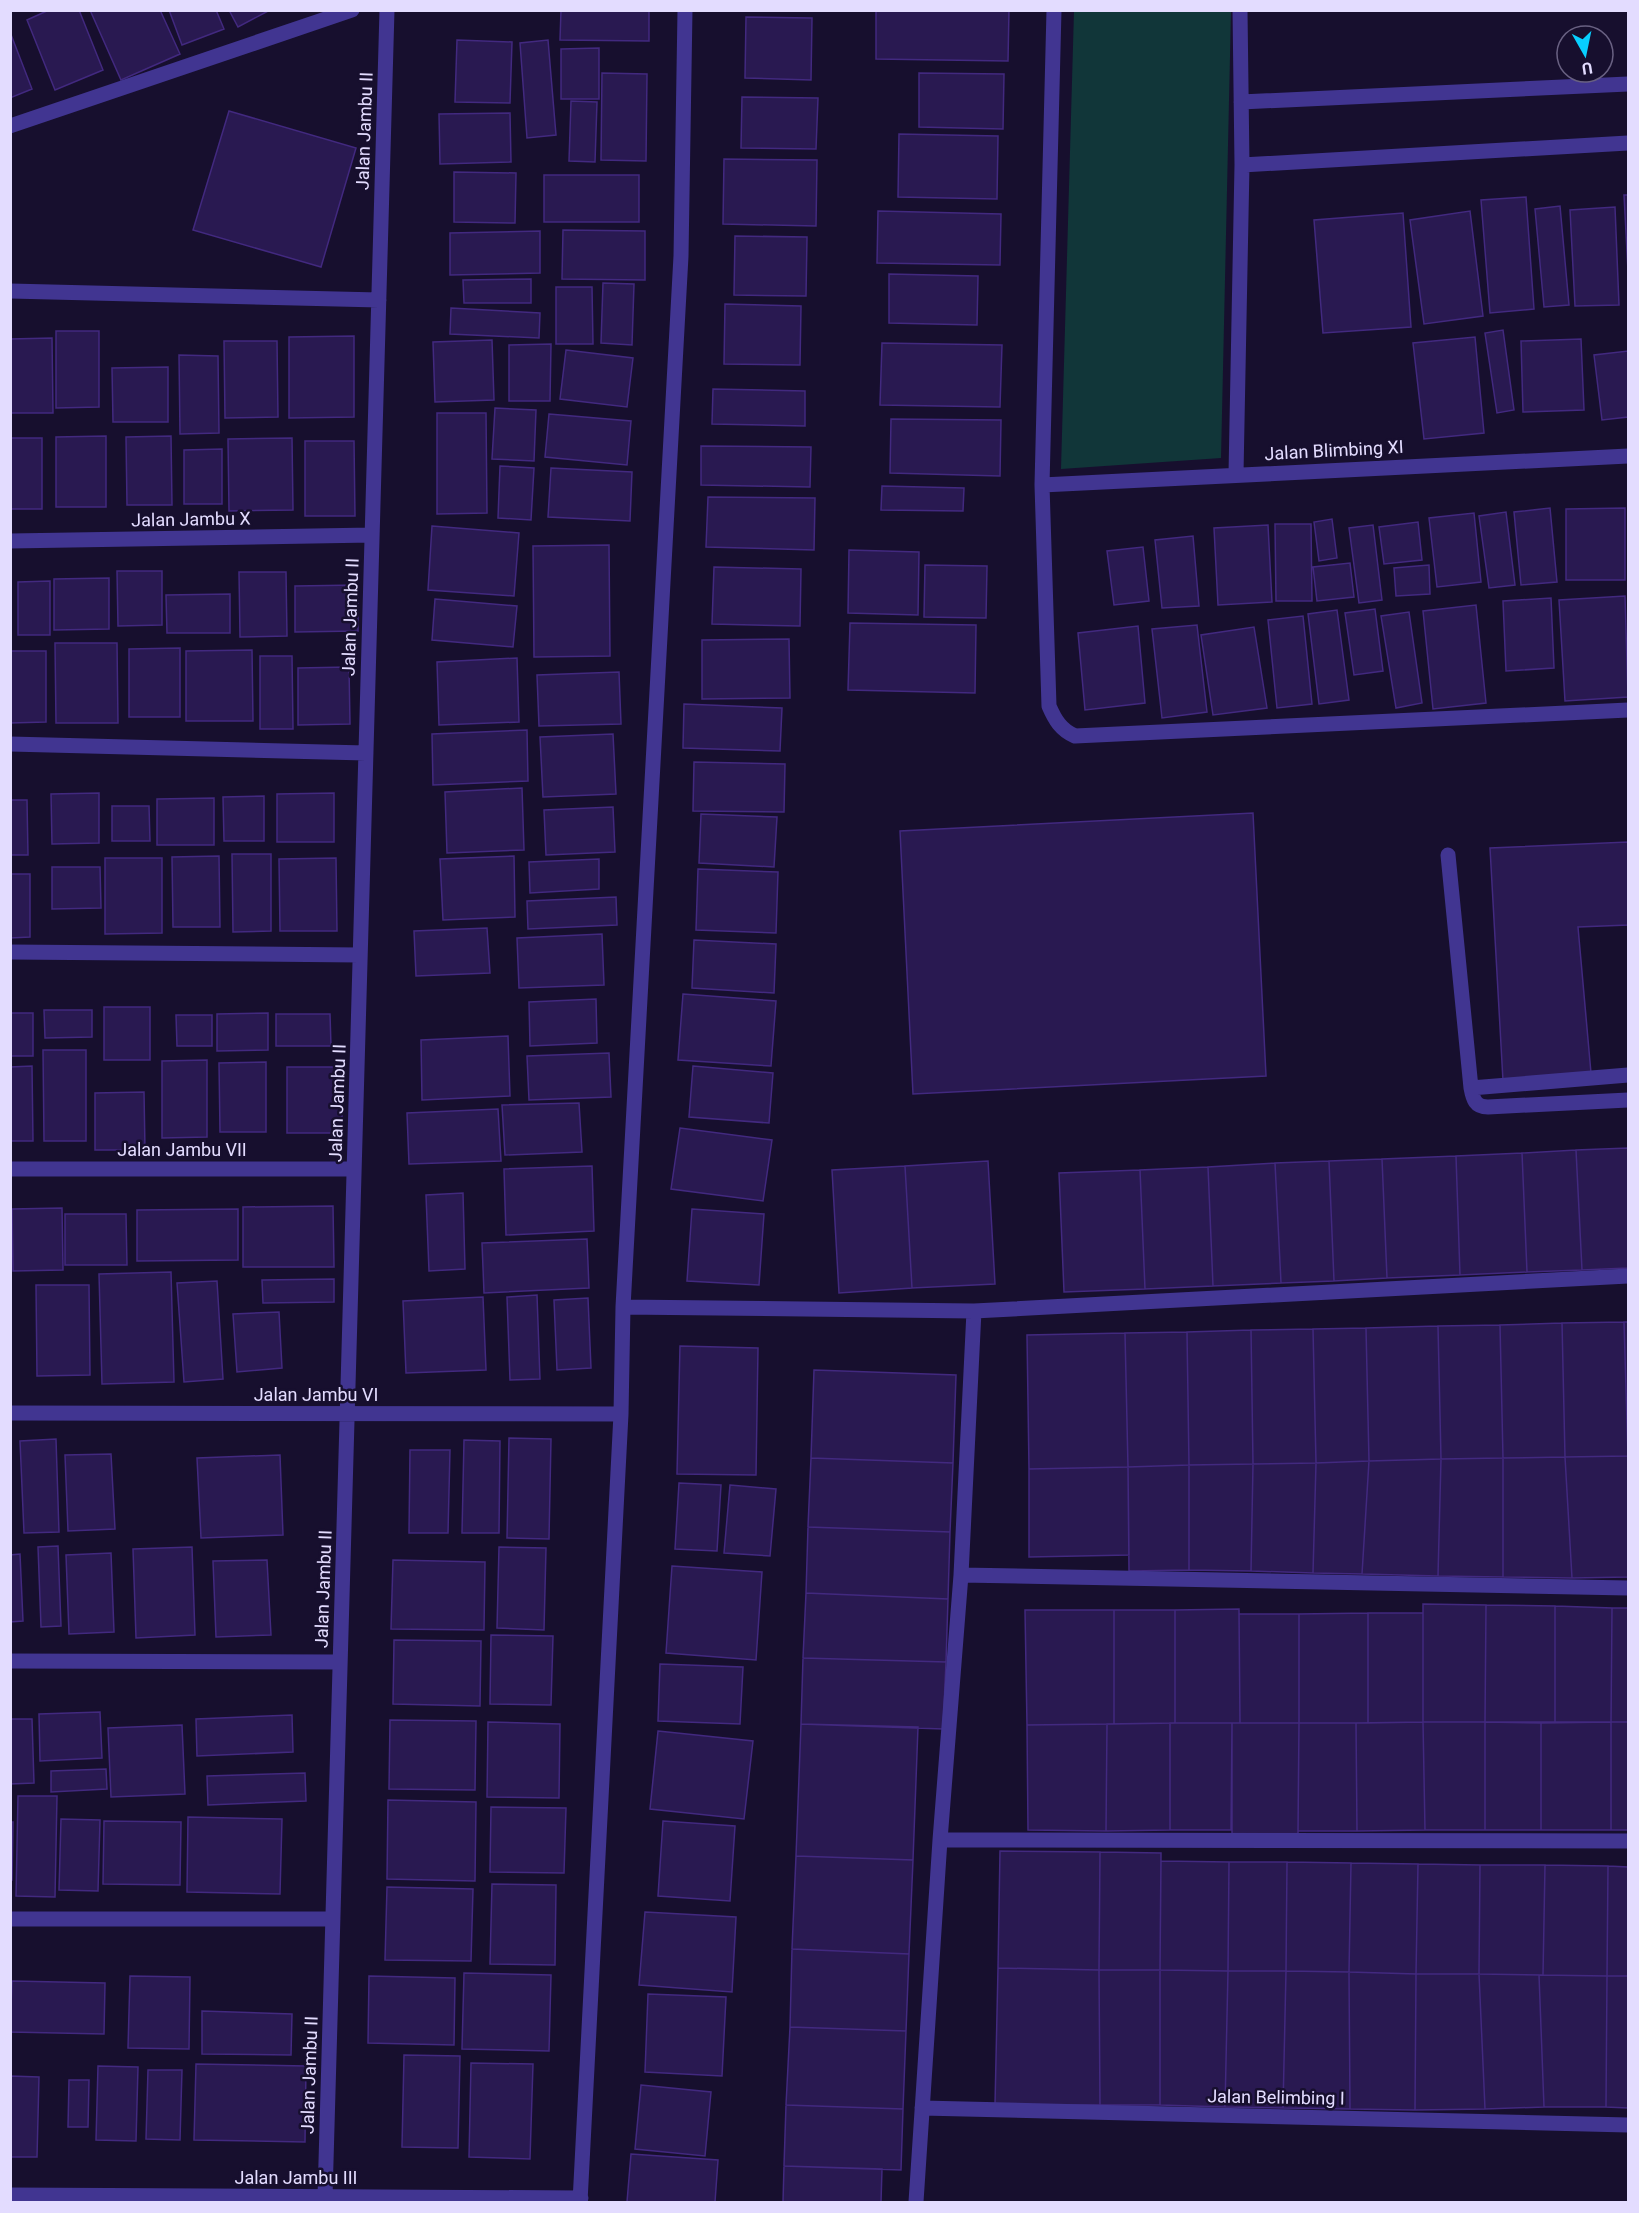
<svg xmlns="http://www.w3.org/2000/svg" width="1639" height="2213" font-family="Roboto,sans-serif">
<style>
.green{fill:#113639}
.building{fill:#291951;stroke:#42297f;stroke-width:1.5}
.lines{fill:none;stroke-linecap:round;stroke-linejoin:round}
.lane{stroke:#413591;stroke-width:15}
.street{stroke:#413591;stroke-width:15}
.labels{text-anchor:middle;dominant-baseline:central;stroke-width:5;stroke-linejoin:round;paint-order:stroke}
.street-label{font-size:18px;fill:#e3dcff;stroke:#170f2e}
</style>
<rect width="100%" height="100%" fill="#170f2e"/>
<!-- green -->
<path class="green" d="M1074 11H1231L1221 458 1061 469Z"/>
<!-- building -->
<path class="building" d="M49 10H79L103 70 55 90 27 20Z
M90 10H160L180 54 121 80Z
M169 10H216L224 29 182 45Z
M229 10H270L238 27Z
M561 10H649V41L560 40Z
M876 10H1009L1008 61 876 59Z
M746 17 812 18 811 80 745 78Z
M10 32 32 89 10 98Z
M457 40 512 42 510 103 455 102Z
M548 40 556 135 527 138 520 43Z
M599 48V99H561V49Z
M602 73 647 74 646 161 601 160Z
M919 73 1004 74 1003 129 919 127Z
M742 97 818 98 816 149 741 148Z
M571 101 597 102 595 162 569 161Z
M229 111 356 148 321 267 193 230Z
M510 113 511 162 440 164 439 114Z
M899 134 998 136 997 199 898 197Z
M724 159 817 160 816 226 723 224Z
M454 172 516 173 515 223 454 222Z
M544 175H639V222H544Z
M1624 195H1628V271Z
M1526 197 1534 309 1490 313 1481 200Z
M1560 206 1569 305 1544 307 1535 209Z
M1615 207 1619 305 1575 306 1570 210Z
M878 211 1001 214 1000 265 877 263Z
M1470 211 1483 316 1424 324 1410 220Z
M1403 213 1411 327 1323 333 1314 220Z
M563 230 645 231V280L562 279Z
M540 231V273L450 275V233Z
M735 236 807 237 806 296 734 295Z
M889 274 978 276 977 325 889 323Z
M531 279V303H464L463 280Z
M603 283 634 284 632 345 601 343Z
M556 287H592L593 344H556Z
M725 304 801 306 800 365 724 364Z
M451 308 540 313 539 338 450 334Z
M1503 330 1514 410 1497 413 1485 333Z
M56 331H99V407L56 408Z
M354 336V417L289 418V337Z
M1475 337 1484 433 1424 439 1413 343Z
M52 338 53 413H10V339Z
M1581 339 1584 410 1523 412 1521 341Z
M492 340 494 400 435 402 433 342Z
M224 341H277L278 417 225 418Z
M882 343 1002 345 1000 407 880 405Z
M551 344 550 401H509V345Z
M566 350 633 358 627 407 560 399Z
M1628 351V417L1602 420 1594 355Z
M179 355 218 356 219 433 180 434Z
M168 367V422H113L112 368Z
M713 389 805 391V426L712 424Z
M495 408 536 410 534 461 492 459Z
M437 413H486L487 513 437 514Z
M549 414 631 421 627 465 545 457Z
M891 419 1001 420 1000 476 890 473Z
M106 436V507H56V437Z
M171 436 172 505H127L126 437Z
M10 438H42V509H10Z
M292 438 293 510 229 511 228 439Z
M305 441H354L355 516H305Z
M701 446 811 447 810 487 701 485Z
M222 449V504H184V450Z
M500 466 534 468 531 520 498 518Z
M551 468 632 472 630 521 548 517Z
M882 486 964 488 963 511 881 510Z
M708 497 815 498 814 550 706 547Z
M1550 508 1557 582 1521 585 1514 512Z
M1625 508V580H1566V509Z
M1506 512 1515 585 1489 588 1479 516Z
M1474 513 1481 582 1437 587 1429 518Z
M1332 519 1337 558 1319 561 1314 522Z
M1418 522 1422 560 1384 564 1379 527Z
M1275 524H1311L1312 601H1276Z
M1268 525 1272 602 1218 605 1214 528Z
M1373 525 1382 600 1359 603 1349 528Z
M432 526 519 533 514 596 428 590Z
M1193 536 1199 606 1162 608 1155 540Z
M609 545 610 656 534 657 533 546Z
M1143 547 1149 601 1114 605 1107 551Z
M849 550 919 552 918 615 848 613Z
M1350 563 1354 597 1317 601 1313 567Z
M925 565 987 566 986 618 924 617Z
M1429 565 1430 594 1396 596 1394 568Z
M714 567 801 569 800 626 712 624Z
M117 571H162V625L118 626Z
M239 572H286L287 636 240 637Z
M109 578V629L54 630V579Z
M50 581V635H18V582Z
M358 585V631L295 632V586Z
M230 594V633H167L166 595Z
M1625 596 1628 697 1565 701 1559 600Z
M1551 598 1554 668 1506 671 1503 601Z
M435 599 517 606 513 647 432 640Z
M1476 605 1486 703 1433 709 1423 611Z
M1375 609 1383 671 1354 675 1345 613Z
M1337 610 1349 700 1319 704 1308 614Z
M1409 612 1422 703 1396 708 1381 616Z
M1303 616 1312 704 1277 708 1268 620Z
M850 623 976 625 975 693 848 690Z
M1197 625 1207 712 1162 718 1152 629Z
M1138 626 1145 703 1085 710 1078 633Z
M1254 627 1267 708 1213 715 1201 635Z
M789 639 790 698 702 699V640Z
M55 643H117L118 723H56Z
M180 648V717H129V649Z
M252 650 253 721H186V651Z
M10 651H46V722L10 723Z
M260 656H292L293 729H260Z
M517 658 519 722 439 725 437 662Z
M349 667 350 724 298 725V668Z
M619 672 621 724 539 726 537 675Z
M684 704 782 708 780 751 683 748Z
M527 730 528 781 433 785 432 734Z
M613 734 616 794 543 797 540 737Z
M694 762 785 764 784 812 693 811Z
M522 788 524 850 447 853 445 792Z
M99 793V843L52 844 51 794Z
M334 793V842H277V794Z
M264 796V841H224L223 797Z
M214 798V845H157V799Z
M10 800H27L28 855H10Z
M112 806H149L150 841H112Z
M613 807 615 852 546 855 544 810Z
M1253 813 1266 1076 913 1094 900 831Z
M701 814 777 817 774 867 699 863Z
M1628 842V925L1578 927 1591 1073 1503 1081 1490 848Z
M232 854H271V931L233 932Z
M219 856 220 927H173L172 857Z
M514 856 515 917 443 920 440 859Z
M105 858H162V933L105 934Z
M336 858 337 931H280L279 859Z
M599 859V889L530 893 529 862Z
M52 867H100L101 908 52 909Z
M698 869 778 872 776 933 696 930Z
M10 874H30V937L10 938Z
M616 897 617 925 528 929 527 901Z
M487 928 490 973 416 976 414 931Z
M602 934 604 985 519 988 517 938Z
M694 940 776 944 774 993 692 988Z
M683 994 776 1001 771 1066 678 1060Z
M596 999 597 1043 530 1046 529 1002Z
M104 1007H150V1060H104Z
M44 1010H92V1037L45 1038Z
M10 1013H33V1056H10Z
M268 1013V1050L217 1051V1014Z
M276 1014H330L331 1046H276Z
M176 1015H212V1046H177Z
M508 1036 510 1096 422 1100 421 1040Z
M43 1050H86V1141H44Z
M609 1053 611 1097 529 1100 527 1056Z
M207 1060V1137L162 1138V1061Z
M266 1062V1132H220L219 1063Z
M32 1066 33 1141H10V1067Z
M693 1066 773 1073 769 1123 689 1117Z
M287 1067H342V1133H287Z
M144 1092 145 1150H95V1093Z
M579 1103 582 1152 505 1155 502 1105Z
M498 1109 501 1161 409 1164 407 1113Z
M680 1128 772 1140 763 1201 671 1189Z
M1628 1148V1268L1582 1270 1576 1150Z
M1576 1150 1582 1270 1527 1272 1522 1153Z
M1522 1153 1527 1272 1460 1275 1456 1156Z
M1456 1156 1460 1275 1387 1278 1382 1159Z
M1382 1159 1387 1278 1334 1281 1329 1161Z
M988 1161 995 1284 912 1288 905 1166Z
M1329 1161 1334 1281 1281 1283 1275 1163Z
M1275 1163 1281 1283 1213 1286 1208 1167Z
M592 1166 594 1231 506 1235 504 1169Z
M905 1166 912 1288 839 1293 832 1170Z
M1208 1167 1213 1286 1145 1289 1140 1170Z
M1140 1170 1145 1289 1064 1292 1059 1173Z
M463 1193 465 1269 429 1271 426 1195Z
M333 1206 334 1267H243V1207Z
M62 1208 63 1270 13 1271 12 1209Z
M238 1209V1260L137 1261V1210Z
M692 1209 764 1214 759 1285 687 1281Z
M65 1214H126L127 1265H65Z
M587 1239 589 1288 484 1293 482 1243Z
M171 1272 174 1382 102 1384 99 1274Z
M334 1279V1302L263 1303 262 1280Z
M217 1281 223 1379 184 1382 177 1283Z
M36 1285H89L90 1375 37 1376Z
M537 1295 540 1379 510 1380 507 1297Z
M483 1297 486 1370 406 1373 403 1301Z
M588 1298 591 1368 557 1370 554 1300Z
M279 1312 282 1368 237 1372 233 1314Z
M1624 1322H1628V1456Z
M1624 1322 1628 1456 1565 1457 1562 1323Z
M1562 1323 1565 1457 1503 1458 1500 1325Z
M1500 1325 1503 1458 1441 1459 1438 1326Z
M1438 1326 1441 1459 1369 1461 1366 1328Z
M1366 1328 1369 1461 1316 1463 1313 1329Z
M1313 1329 1316 1463 1253 1464 1251 1330Z
M1251 1330 1253 1464 1189 1465 1187 1332Z
M1187 1332 1189 1465 1128 1467 1125 1333Z
M1125 1333 1128 1467 1029 1469 1027 1335Z
M680 1346 758 1348 756 1475 677 1474Z
M814 1370 956 1375 953 1463 811 1458Z
M509 1438 551 1439 549 1539 507 1538Z
M56 1439 59 1532 24 1533 20 1441Z
M464 1440 500 1441 499 1533H462Z
M410 1450H450L448 1533H409Z
M111 1454 115 1529 68 1531 65 1455Z
M280 1455 283 1535 201 1538 197 1458Z
M1628 1456V1577L1572 1578 1565 1457Z
M1565 1457 1572 1578 1503 1577V1458Z
M811 1458 953 1463 950 1532 808 1527Z
M1503 1458V1577L1438 1576 1441 1459Z
M1441 1459 1438 1576 1362 1574 1369 1461Z
M1369 1461 1362 1574 1313 1573 1316 1463Z
M1316 1463 1313 1573 1251 1571 1253 1464Z
M1253 1464 1251 1571 1189 1570V1465Z
M1189 1465V1570L1129 1571 1128 1467Z
M1128 1467 1129 1555 1029 1557V1469Z
M679 1483 721 1485 717 1551 675 1549Z
M730 1485 776 1489 770 1556 724 1553Z
M808 1527 950 1532 948 1599 806 1593Z
M58 1546 61 1626 41 1627 38 1547Z
M192 1547 195 1635 136 1638 133 1549Z
M499 1547 546 1548 544 1630 497 1628Z
M111 1553 114 1632 69 1634 66 1555Z
M20 1554 23 1621 10 1622V1555Z
M267 1560 271 1635 216 1637 213 1561Z
M393 1560 485 1562 484 1630 391 1629Z
M672 1566 762 1572 756 1660 666 1653Z
M806 1593 948 1599 946 1662 803 1658Z
M1423 1604 1486 1605 1485 1722H1423Z
M1486 1605 1555 1606V1722H1485Z
M1555 1606 1612 1608 1611 1722H1555Z
M1612 1608H1628V1722H1611Z
M1239 1609 1240 1723H1175V1610Z
M1025 1610H1114V1724L1027 1725Z
M1114 1610H1175V1723L1114 1724Z
M1368 1613V1723H1299V1614Z
M1368 1613H1423V1722L1368 1723Z
M1239 1614H1299V1723H1240Z
M491 1635 553 1636 551 1705 490 1704Z
M394 1640 481 1641 480 1706 393 1704Z
M803 1658 946 1662 943 1729 801 1724Z
M660 1664 743 1667 740 1724 658 1721Z
M100 1712 102 1758 40 1761 39 1714Z
M292 1715 293 1752 197 1756 196 1719Z
M10 1719H32L34 1783 10 1784Z
M390 1720 476 1721 475 1790 389 1789Z
M488 1722 560 1724 559 1798 487 1797Z
M1423 1722H1485V1830H1425Z
M1423 1722 1425 1830 1357 1831 1356 1723Z
M1485 1722 1541 1723V1830H1485Z
M1611 1722H1628V1830H1611Z
M1611 1722V1830H1541V1723Z
M1170 1723H1232L1231 1830H1170Z
M1170 1723V1830L1106 1831 1107 1724Z
M1232 1723H1299L1298 1836 1232 1837Z
M1299 1723H1356L1357 1831H1298Z
M801 1724 918 1727 913 1860 796 1856Z
M1107 1724 1106 1831 1028 1830 1027 1725Z
M182 1725 185 1794 111 1797 108 1728Z
M658 1731 753 1741 744 1819 650 1809Z
M106 1769 107 1789 51 1792V1771Z
M305 1773 306 1801 208 1805 207 1776Z
M18 1796H57L55 1897 16 1896Z
M388 1800 476 1802 475 1881 387 1879Z
M491 1807 566 1808 564 1873 490 1872Z
M188 1817 282 1819 280 1894 187 1892Z
M61 1819 100 1820 98 1891 59 1890Z
M104 1821 181 1822 180 1885 103 1884Z
M663 1821 735 1826 730 1901 658 1896Z
M10 1822H13L12 1880H10Z
M1000 1851 1100 1852 1099 1970 998 1968Z
M1100 1852 1161 1853 1160 1970H1099Z
M796 1856 913 1860 909 1954 792 1949Z
M1161 1861 1229 1862 1228 1971 1160 1970Z
M1229 1862H1287L1286 1971H1228Z
M1287 1862 1351 1863 1349 1972 1286 1971Z
M1351 1863 1418 1864 1416 1974 1349 1972Z
M1418 1864 1480 1865 1479 1974H1416Z
M1480 1865H1545L1543 1975 1479 1974Z
M1545 1865 1608 1866 1607 1976 1543 1975Z
M1608 1866 1628 1867V1976H1607Z
M492 1884 556 1885 555 1965 490 1964Z
M387 1887 473 1889 471 1961 385 1960Z
M645 1912 736 1917 732 1992 639 1985Z
M792 1949 909 1954 906 2031 790 2027Z
M998 1968 1099 1970 1100 2105H995Z
M1099 1970H1160V2105H1100Z
M1160 1970 1228 1971 1225 2107 1160 2105Z
M1228 1971H1286L1283 2108 1225 2107Z
M1286 1971 1349 1972 1350 2109 1283 2108Z
M1349 1972 1416 1974 1415 2110 1350 2109Z
M464 1973 551 1975 549 2051 462 2049Z
M1416 1974H1479L1485 2109 1415 2110Z
M1479 1974 1539 1975 1544 2107 1485 2109Z
M1539 1975 1607 1976 1606 2107H1544Z
M130 1976 190 1977 189 2049 128 2048Z
M369 1976 455 1978 454 2045 368 2043Z
M1607 1976H1628V2108L1606 2107Z
M12 1981 105 1983 104 2034 10 2032Z
M648 1994 726 1997 722 2076 645 2072Z
M202 2011 292 2014 291 2055 202 2054Z
M790 2027 906 2031 903 2109 786 2105Z
M404 2055 460 2056 458 2148 402 2147Z
M471 2063 533 2064 530 2159 469 2157Z
M196 2064 306 2066 305 2142 194 2140Z
M98 2066 138 2067 136 2141 96 2140Z
M148 2070H182L180 2140 146 2139Z
M10 2076 39 2077 37 2157H10Z
M69 2080H89L88 2127H68Z
M641 2085 711 2092 705 2156 635 2149Z
M786 2105 903 2109 901 2170 784 2166Z
M631 2154 718 2160 715 2202H627Z
M784 2166 882 2169 881 2202H783Z"/>
<g class="lines">
<!-- lane -->
<path class="lane" d="M1448 855 1471 1088C1473 1099 1475 1107 1488 1107L1628 1100
M1471 1088 1628 1075"/>
<!-- street -->
<path class="street" d="M1054 10 1042 485 1049 706C1055 720 1061 730 1075 736L1628 710
M1241 102 1628 84
M10 126 352 10
M1242 165 1628 143
M10 291 379 300
M1236 474 1242 165 1240 10
M1042 485 1628 456
M10 541 372 535
M10 744 366 753
M10 952 360 955
M10 1169H354
M623 1307 974 1311 1628 1276
M10 1413 621 1414
M961 1575 1628 1588
M10 1661 340 1662
M940 1840 1628 1841
M10 1919H333
M922 2108 1628 2125
M10 2195 581 2198
M325 2197 387 10
M580 2202 621 1414 623 1307 681 256 685 10
M916 2202 940 1840 961 1575 974 1311"/>
</g>
<g class="labels">
<!-- street labels -->
<g class="street-label">
<text transform="translate(364 131) rotate(-88)">Jalan Jambu II</text>
<text transform="translate(1334 450) rotate(-3)">Jalan Blimbing XI</text>
<text transform="translate(191 519) rotate(-1)">Jalan Jambu X</text>
<text transform="translate(350 617) rotate(-88)">Jalan Jambu II</text>
<text transform="translate(337 1103) rotate(-88)">Jalan Jambu II</text>
<text x="182" y="1149">Jalan Jambu VII</text>
<text x="316" y="1394">Jalan Jambu VI</text>
<text transform="translate(323 1589) rotate(-88)">Jalan Jambu II</text>
<text transform="translate(309 2075) rotate(-88)">Jalan Jambu II</text>
<text transform="translate(1276 2097) rotate(1)">Jalan Belimbing I</text>
<text x="296" y="2177">Jalan Jambu III</text>
</g>
</g>
<!-- border -->
<rect width="1639" height="2213" fill="none" stroke="#e3dcff" stroke-width="24"/>
<!-- north arrow -->
<g transform="translate(1585 54) rotate(171)"><circle r="28" fill="#170f2e" stroke="#696182" stroke-width="1.5"/>
<path d="M0-4.5L10 22L0 15L-10 22Z" fill="#08cfff"/>
<text y="-9" font-size="16" font-weight="bold" text-anchor="middle" fill="#e3dcff">U</text>
</g>
</svg>
